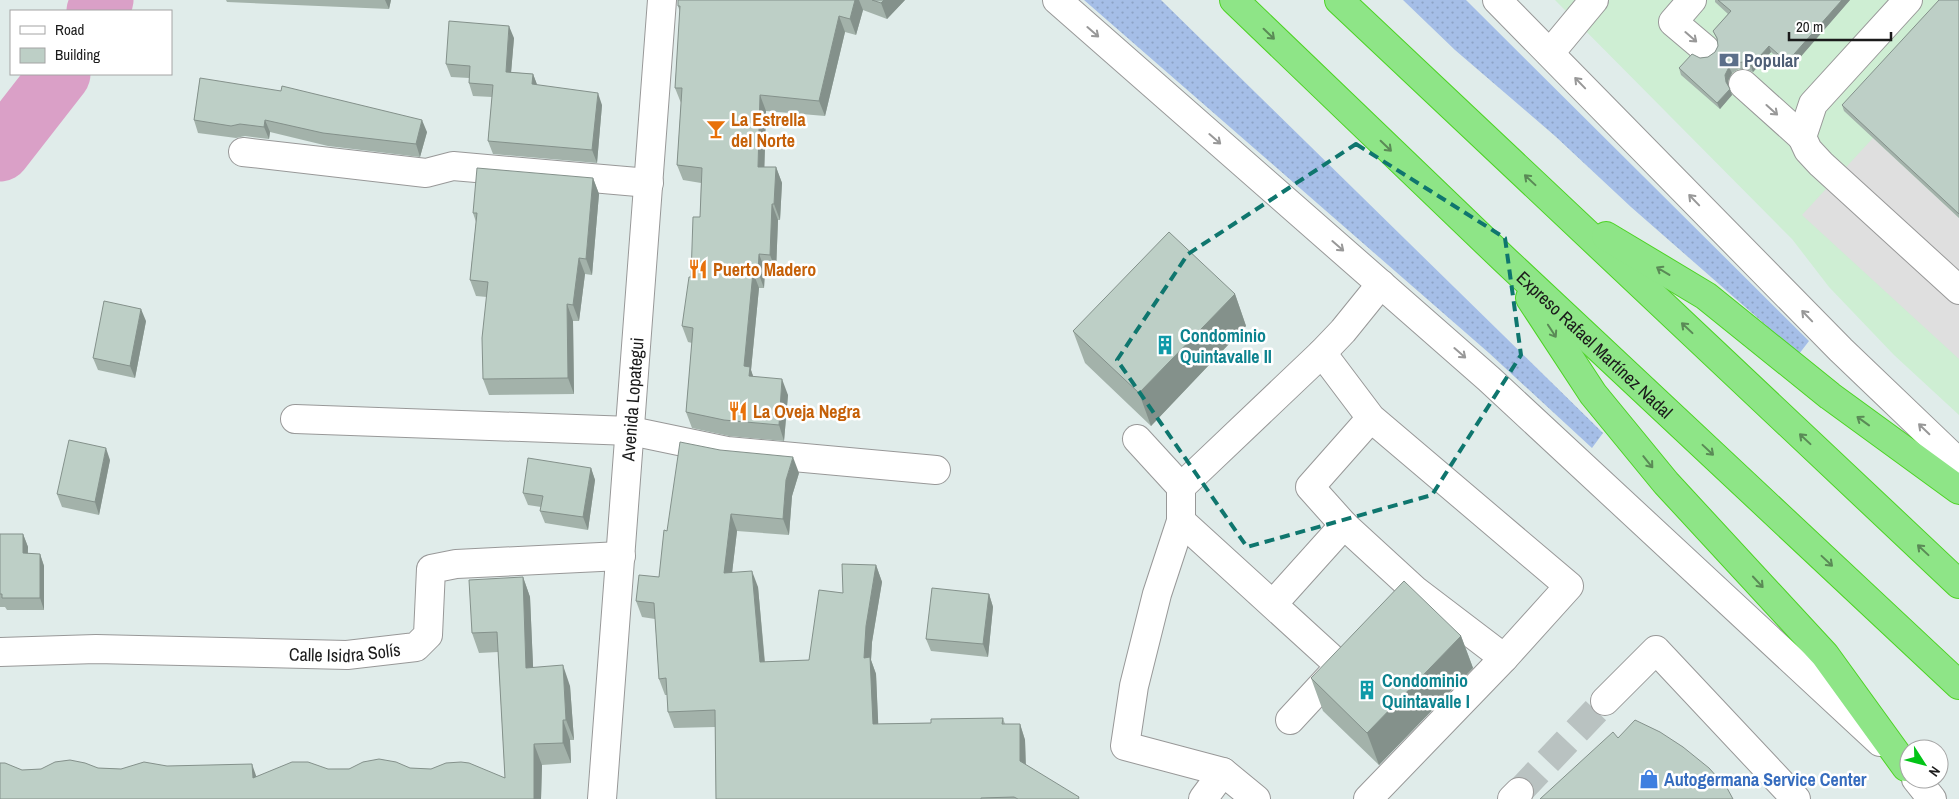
<svg xmlns="http://www.w3.org/2000/svg" width="1959" height="799" font-family="'Archivo Narrow',sans-serif">
<style>
.commercial{fill:#ceeed3}
.grass{fill:url(#grass-dots)}
.parking{fill:#dfdfdf}
.lines{fill:none;stroke-linecap:round;stroke-linejoin:round}
.river{stroke:#daa0c7;stroke-width:61}
.minor-tunnel{stroke:#b9c2c1;stroke-width:28;stroke-dasharray:28 14;stroke-linecap:butt}
.minor-casing{stroke:#989898;stroke-width:30}
.highway-casing{stroke:#4dd324;stroke-width:30}
.minor{stroke:#fff;stroke-width:28}
.highway{stroke:#8ee587;stroke-width:28}
.wall{fill:#a3b2aa}
.shaded-wall{fill:#84918b}
.building{fill:#bdcfc6;stroke:#84918b}
.oneway{stroke:#989898}
.oneway2{stroke:#5a8a56}
.marked{fill:none;stroke:#0f766e;stroke-width:4;stroke-dasharray:10 6;stroke-linejoin:round}
.labels{text-anchor:middle;dominant-baseline:central;stroke-width:5;stroke-linejoin:round;paint-order:stroke}
.service-label{font-size:18px;font-weight:bold;fill:#4e5e75;stroke:#fff;text-anchor:start}
.food-label{font-size:18px;font-weight:bold;fill:#c56008;stroke:#fff;text-anchor:start}
.culture-label{font-size:18px;font-weight:bold;fill:#0d838f;stroke:#fff;text-anchor:start}
.street-label{font-size:18px;fill:#1b1b1b;stroke:#fff}
.shop-label{font-size:18px;font-weight:bold;fill:#366cbe;stroke:#fff;text-anchor:start}
</style>
<defs>
<pattern id="grass-dots" width="8" height="8" patternUnits="userSpaceOnUse" patternTransform="scale(1.25)"><rect width="8" height="8" fill="#a5bee7"/><path d="M2 2h.1M6 6h.1" fill="none" stroke="#8da3c6" stroke-width="1.8" stroke-linecap="round"/></pattern>
</defs>
<rect width="100%" height="100%" fill="#e0ecea"/>
<!-- commercial -->
<path class="commercial" d="M1555 0H1959V415L1894 355 1829 287 1792 239Z"/>
<!-- grass -->
<path class="grass" d="M1084 0H1161L1603 433 1592 448 1489 353Z
M1403 0H1466L1809 341 1799 354 1631 207 1555 136 1455 50Z"/>
<!-- parking -->
<path class="parking" d="M1873 138 1959 218V359L1802 215Z"/>
<g class="lines">
<!-- river -->
<path class="river" d="M97 11 103 0
M0 151 60 74"/>
<!-- minor-tunnel -->
<path class="minor-tunnel" d="M1519 792 1605 701"/>
<defs>
<g id="minor">
<path d="M1057 0 1489 379 1880 742"/>
<path d="M1497 0 1841 350 1959 463"/>
<path d="M1692 0 1673 22 1705 49"/>
<path d="M1908 0 1813 104 1802 137 1808 150 1821 164 1959 290"/>
<path d="M1550 53 1594 0"/>
<path d="M1743 84 1802 137"/>
<path d="M243 152 426 173 453 166 649 183"/>
<path d="M1322 353 1371 418 1310 487 1344 525 1416 591 1504 658 1569 586 1371 418"/>
<path d="M295 419 631 431 727 451 936 470"/>
<path d="M1137 439 1181 487"/>
<path d="M1181 521 1157 594 1134 686 1125 746 1223 772"/>
<path d="M1273 604 1344 525"/>
<path id="s1" d="M0 652 96 649 347 655 416 647 428 635 431 569 456 564 621 556"/>
<path d="M1605 701 1656 650 1796 799"/>
<path d="M1290 720 1340 666 1181 521V487L1322 353 1343 331 1381 284"/>
<path d="M1916 779 1932 799"/>
<path id="s2" d="M602 799 662 0"/>
<path d="M1203 799 1223 772 1256 799"/>
<path d="M1368 799 1504 658"/>
<path d="M1512 799 1519 792"/>
</g>
<g id="highway">
<path id="s3" d="M1234 0 1506 261 1959 685"/>
<path d="M1339 0 1959 584"/>
<path d="M1606 236 1706 296 1830 396 1959 490"/>
<path d="M1530 298 1593 394 1666 483 1825 655 1906 767"/>
</g>
</defs>
<!-- minor casing -->
<use href="#minor" class="minor-casing"/>
<!-- highway casing -->
<use href="#highway" class="highway-casing"/>
<!-- minor -->
<use href="#minor" class="minor"/>
<!-- highway -->
<use href="#highway" class="highway"/>
</g>
<!-- wall -->
<path class="wall" d="M226 0H391L389 9 227 2Z
M678 0H905L887 19 863 10 856 35 845 32 825 116 766 111 764 167H776L782 183 780 220H778L776 271 765 270 764 288H759L751 370 753 376 788 395 784 441 729 436 692 428 686 412 692 343 688 342 682 326 691 277 700 217 701 183 683 180 677 165 681 103 675 88 680 12 678 6Z
M1715 0H1850L1790 69 1771 52 1753 72 1746 69H1739L1732 73 1728 81V85L1732 95 1720 109 1681 75 1679 68 1700 58 1708 57 1715 52 1718 46V41L1713 31 1728 14 1715 2Z
M1959 0V218L1844 111 1842 105Z
M514 38 511 72 533 74 537 85 602 105 597 163 493 154 488 141 492 97 473 96 469 83V78L451 77 446 64Z
M200 78 427 132 420 157 328 146 270 132 269 139 245 136 236 138 198 133 194 120Z
M593 178 599 194 592 275 585 274 579 321H573L574 394 489 395 483 379 487 297 476 296 470 280 476 222 473 213Z
M1235 294 1246 326 1151 426 1085 363 1073 331Z
M146 321 135 378 98 370 93 358Z
M110 460 99 515 62 507 57 494Z
M591 468 595 480 588 530 545 523 540 511 541 507 528 505 523 493Z
M799 473 792 496 789 535 737 531 732 573 758 587 765 662 809 660 843 593 876 565 882 582 872 642 871 660 876 674 878 724 931 723 1003 718 1005 724H1020L1025 740 1026 765 1080 799H716L715 727 674 728 668 712 667 695H665L659 679 655 619 642 617 636 601 659 577 667 531Z
M0 534H23L28 547V554H40L44 566V610H7L5 607H0Z
M523 577 530 597 533 667 570 686 574 740H570L571 763 542 765 541 799 22 770 98 768 121 769 167 766 256 777 328 769 410 768 505 778 498 652 479 653 472 633Z
M989 594 993 607 988 657 931 651 926 639Z
M1461 636 1473 668 1379 765 1323 711 1311 678Z"/>
<!-- shaded-wall -->
<path class="shaded-wall" d="M385 0H391L389 9Z
M855 0H859L863 10 856 35 850 19Z
M884 0H905L887 19 881 3Z
M1842 0H1850L1790 69 1787 62Z
M839 16 845 32 825 116 819 101Z
M509 26 514 38 510 85 506 72Z
M1769 46 1771 52 1753 72 1751 66Z
M1729 67 1732 73 1728 81V88L1726 82 1725 75Z
M533 74 538 87 532 84Z
M1730 89 1732 95 1720 109 1717 103Z
M598 93 602 105 597 163 592 150Z
M760 95 766 111 764 183 758 167Z
M265 120 270 132 269 139 264 127Z
M422 120 427 132 420 157 416 144Z
M776 167 782 183 780 220 774 204Z
M593 178 599 194 592 275 586 259Z
M772 204 778 220 776 271 770 255Z
M759 254 765 270 764 288 758 272Z
M579 258 585 274 579 321 573 305Z
M753 272 759 288 751 370 755 382V392L744 366Z
M1235 294 1246 326 1151 426 1139 393Z
M567 304 573 321 574 394 568 378Z
M141 309 146 321 135 378 130 366Z
M782 379 788 395 784 441 779 425Z
M106 448 110 460 99 515 95 502Z
M793 457 799 473 792 496 789 535 783 519 786 480Z
M591 468 595 480 588 530 583 517Z
M731 514 737 531 730 590 724 573Z
M23 534 28 547 27 566 23 553Z
M40 554 44 566V610L40 598Z
M876 565 882 582 872 642 871 660 876 674 879 740 873 724 864 658 866 626Z
M752 571 758 587 766 678 760 662Z
M523 577 530 597 534 688 526 668Z
M989 594 993 607 988 657 983 644Z
M1461 636 1473 668 1379 765 1367 733Z
M563 665 570 686 574 740 566 720Z
M563 720 570 740 571 763 563 743Z
M1020 724 1025 740 1026 778 1020 761Z
M534 744 542 765 541 799H534Z
M252 764 259 784 253 778Z"/>
<!-- building -->
<path class="building" d="M678 0H855L850 19 839 16 819 101 760 95 758 167H776L774 204H772L770 255 759 254 758 272H753L744 366 750 367 749 376 782 379 779 425 724 420 686 412 693 328 682 326 689 277H691L693 217H700L702 168 677 165 682 88H675L680 6H678Z
M872 0H884L881 3Z
M1718 0H1842L1787 62 1769 46 1751 66 1743 62 1736 63 1729 67 1725 75 1726 82 1730 89 1717 103 1679 68 1692 54 1700 58 1708 57 1715 52 1718 46 1717 38 1713 31 1731 11Z
M1939 0H1959V214L1842 105Z
M449 21 509 26 506 72 533 74 532 84 598 93 592 150 488 141 493 85 469 83 470 66 446 64Z
M200 78 281 91 282 86 422 120 416 144 323 133 265 120 264 127 240 124 231 126 194 120Z
M477 168 593 178 586 259 579 258 573 305 567 304 568 378 483 379 482 338 488 282 470 280 477 213H473Z
M1169 232 1235 294 1139 393 1073 331Z
M104 301 141 309 130 366 93 358Z
M69 440 106 448 95 502 57 494Z
M680 442 720 450 793 457 786 480 783 519 731 514 724 573 752 571 760 662 809 660 819 590 843 593 842 564 876 565 866 626 864 658 870 657 873 724 931 723V719L1003 718 1002 724H1020V761L1079 797 1078 799H1018L1014 797 981 798V799H716L715 710 668 712 666 678 659 679 654 603 636 601 639 575 659 577 664 530 667 531Z
M528 458 591 468 583 517 540 511 543 496 523 493Z
M0 534H23V553L40 554V598H2V594H0Z
M523 577 526 668 563 665 566 720H563V743L534 744V799H0V763H5L22 770 41 769 55 762 70 760 85 763 98 768 121 769 144 762 167 766 252 764 253 778 292 762H308L328 769H349L363 762 379 759 396 762 410 768 431 769 446 763 461 762 469 763 505 778 497 632 472 633 469 580Z
M1404 581 1461 636 1367 733 1311 678Z
M932 588 989 594 983 644 926 639Z
M1635 720 1660 732 1683 747 1709 768 1727 788 1733 799H1540L1613 732 1618 738Z"/>
<!-- one-way arrows -->
<defs><path id="oneway-shaft" d="M-6 0H5M1.5-3L5.5 0L1.5 3" fill="none" stroke-width="1.6" stroke-linecap="round" stroke-linejoin="round" transform="scale(1.25)"/></defs>
<g class="oneway">
<use href="#oneway-shaft" transform="translate(1093 32) rotate(41)"/>
<use href="#oneway-shaft" transform="translate(1691 37) rotate(41)"/>
<use href="#oneway-shaft" transform="translate(1580 83) rotate(-134)"/>
<use href="#oneway-shaft" transform="translate(1772 110) rotate(42)"/>
<use href="#oneway-shaft" transform="translate(1215 139) rotate(41)"/>
<use href="#oneway-shaft" transform="translate(1694 200) rotate(-134)"/>
<use href="#oneway-shaft" transform="translate(1338 246) rotate(41)"/>
<use href="#oneway-shaft" transform="translate(1807 316) rotate(-134)"/>
<use href="#oneway-shaft" transform="translate(1460 353) rotate(41)"/>
<use href="#oneway-shaft" transform="translate(1924 429) rotate(-136)"/>
</g>
<g class="oneway2">
<use href="#oneway-shaft" transform="translate(1269 34) rotate(44)"/>
<use href="#oneway-shaft" transform="translate(1386 146) rotate(44)"/>
<use href="#oneway-shaft" transform="translate(1530 180) rotate(-137)"/>
<use href="#oneway-shaft" transform="translate(1663 271) rotate(-149)"/>
<use href="#oneway-shaft" transform="translate(1687 328) rotate(-137)"/>
<use href="#oneway-shaft" transform="translate(1552 331) rotate(57)"/>
<use href="#oneway-shaft" transform="translate(1863 421) rotate(-144)"/>
<use href="#oneway-shaft" transform="translate(1805 439) rotate(-137)"/>
<use href="#oneway-shaft" transform="translate(1708 450) rotate(43)"/>
<use href="#oneway-shaft" transform="translate(1648 462) rotate(51)"/>
<use href="#oneway-shaft" transform="translate(1923 550) rotate(-137)"/>
<use href="#oneway-shaft" transform="translate(1827 561) rotate(43)"/>
<use href="#oneway-shaft" transform="translate(1758 582) rotate(47)"/>
</g>
<!-- marked area -->
<path class="marked" d="M1356 144 1505 238 1521 355 1432 495 1247 547 1117 360 1188 254Z"/>
<!-- icons -->
<defs>
<symbol id="bank-bare" viewBox="-9 -9 18 18"><path d="M-6-4H6V4H-6ZM0-2.3a2.3 2.3 0 1 0 0 4.6a2.3 2.3 0 1 0 0-4.6Z" fill="#5c6f8a" stroke="#fff" stroke-width="2.5" paint-order="stroke"/></symbol>
<symbol id="bar-bare" viewBox="-9 -9 18 18"><path d="M-6-5H6L.8 .8V4.5H3.5V6h-7V4.5H-.8V.8Z" fill="#e8710a" stroke="#fff" stroke-width="2.5" paint-order="stroke"/></symbol>
<symbol id="restaurant-bare" viewBox="-9 -9 18 18"><path d="M-5-6h1v4h1v-4h1v4h1v-4h1v5L-1.5 .5V6h-2V.5L-5-1ZM5-6V6H3V1.5H1.5Q1.5-4 5-6Z" fill="#e8710a" stroke="#fff" stroke-width="2.5" paint-order="stroke"/></symbol>
<symbol id="building-bare" viewBox="-9 -9 18 18"><path d="M-4-6H4V6H1V3H-1V6H-4ZM-2.5-4.3h1.7v1.8h-1.7ZM.8-4.3h1.7v1.8H.8ZM-2.5-1h1.7V.8h-1.7ZM.8-1h1.7V.8H.8Z" fill="#0f9aa8" stroke="#fff" stroke-width="2.5" paint-order="stroke"/></symbol>
<symbol id="shop-bare" viewBox="-9 -9 18 18"><path d="M-5-2.5h2.3a2.7 3.5 0 0 1 5.4 0H5L5.5 6h-11ZM-1.5-2.5h3a1.5 2.3 0 0 0-3 0Z" fill="#3f7fe0" stroke="#fff" stroke-width="2.5" paint-order="stroke"/></symbol>
</defs>
<g fill-rule="evenodd">
<use href="#bank-bare" x="1715" y="46" width="28" height="28"/>
<use href="#bar-bare" x="702" y="115" width="28" height="28"/>
<use href="#restaurant-bare" x="684" y="255" width="28" height="28"/>
<use href="#building-bare" x="1151" y="331" width="28" height="28"/>
<use href="#restaurant-bare" x="724" y="397" width="28" height="28"/>
<use href="#building-bare" x="1353" y="676" width="28" height="28"/>
<use href="#shop-bare" x="1635" y="765" width="28" height="28"/>
</g>
<g class="labels">
<!-- service labels -->
<g class="service-label">
<text x="1744" y="60">Popular</text>
</g>
<!-- food labels -->
<g class="food-label">
<text x="731" y="119">La Estrella<tspan x="731" dy="21">del Norte</tspan></text>
<text x="713" y="269">Puerto Madero</text>
<text x="753" y="411">La Oveja Negra</text>
</g>
<!-- culture labels -->
<g class="culture-label">
<text x="1180" y="335">Condominio<tspan x="1180" dy="21">Quintavalle II</tspan></text>
<text x="1382" y="680">Condominio<tspan x="1382" dy="21">Quintavalle I</tspan></text>
</g>
<!-- street labels -->
<g class="street-label">
<text stroke="none"><textPath href="#s3" startOffset="499">Expreso Rafael Martínez Nadal</textPath></text>
<text stroke="none"><textPath href="#s2" startOffset="401">Avenida Lopategui</textPath></text>
<text stroke="none"><textPath href="#s1" startOffset="345">Calle Isidra Solís</textPath></text>
</g>
<!-- shop labels -->
<g class="shop-label">
<text x="1664" y="779">Autogermana Service Center</text>
</g>
</g>
<!-- legend -->
<rect x="10" y="10" width="162" height="65" fill="#ffffff" stroke="#a4a4a4"/>
<rect x="20" y="26" width="25" height="8" fill="#ffffff" stroke="#a4a4a4"/>
<text x="55" y="35" font-size="15" fill="#1b1b1b">Road</text>
<rect x="20" y="48" width="25" height="15" fill="#bdcfc6" stroke="#a4a4a4"/>
<text x="55" y="60" font-size="15" fill="#1b1b1b">Building</text>
<!-- north arrow -->
<g transform="translate(1924 764) rotate(126)"><circle r="24" fill="#ffffff" stroke="#a4a4a4"/>
<path d="M0-4L9 19L0 12L-9 19Z" fill="#02c417"/>
<text y="-8" font-size="14" font-weight="bold" text-anchor="middle" fill="#1b1b1b">N</text>
</g>
<!-- scale -->
<path d="M1789 32v8h102v-8" fill="none" stroke="#1b1b1b" stroke-width="2.5"/>
<text x="1796" y="32" font-size="15" fill="#1b1b1b" stroke="#ffffff" stroke-width="4" paint-order="stroke">20 m</text>
</svg>
